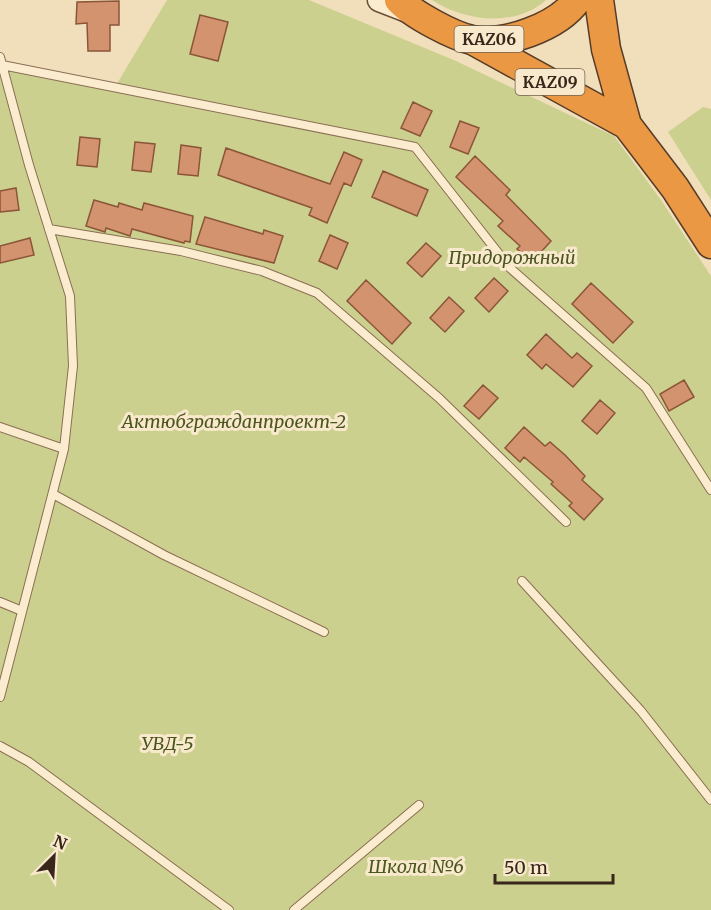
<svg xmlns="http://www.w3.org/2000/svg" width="711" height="910" font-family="Merriweather,serif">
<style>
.green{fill:#cbd08f}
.building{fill:#d3936e;stroke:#8b5538;stroke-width:1.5}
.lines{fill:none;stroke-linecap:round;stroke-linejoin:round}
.lane-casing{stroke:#8a6e54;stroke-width:10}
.secondary-casing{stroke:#6b4f37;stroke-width:25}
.highway-casing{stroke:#573c29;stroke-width:31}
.lane{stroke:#fceccf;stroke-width:8}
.secondary{stroke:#fceccf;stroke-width:22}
.highway{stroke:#ea9843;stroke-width:28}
.labels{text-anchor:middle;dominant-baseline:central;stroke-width:6;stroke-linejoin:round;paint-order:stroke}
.shield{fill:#f8e9cc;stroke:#72614f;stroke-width:1.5}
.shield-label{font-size:16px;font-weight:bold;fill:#38271a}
.park-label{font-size:18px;font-style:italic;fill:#4b561f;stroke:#f8e9cc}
</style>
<rect width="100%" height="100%" fill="#f1dfbb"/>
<!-- green -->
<path class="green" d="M167 0H309L456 61 614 136 661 200 711 276V910H0V56L2 62 115 87Z
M432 0H546C515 28 464 21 432 0Z
M703 107 711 109V200L668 132Z"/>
<!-- building -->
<path class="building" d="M119 1V25H110V51H88L87 23 76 24 77 2Z
M200 15 228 22 218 61 190 54Z
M413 102 432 111 420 136 401 128Z
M460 121 479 128 468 154 450 147Z
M80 137 100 139 97 167 77 165Z
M135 142 155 144 151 172 132 170Z
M181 145 201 148 198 176 178 174Z
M226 148 330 184 344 152 362 160 351 186 344 183 327 223 309 215 312 208 218 175Z
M475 156 510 190 506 195 551 241 532 262 517 249 520 246 498 226 503 221 456 177Z
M383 171 428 190 417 216 372 197Z
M16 188 19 210 0 212V191Z
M94 200 118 207 119 203 142 210 144 203 193 216 190 242 185 241 184 243 132 229 130 236 106 228 105 232 86 226Z
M205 217 263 234 264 230 283 236 274 263 196 244Z
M330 235 348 243 337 269 319 261Z
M30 238 34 255 0 263V246Z
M426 243 441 256 422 277 407 263Z
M494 278 508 291 489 312 475 298Z
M366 280 411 323 392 344 347 301Z
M591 283 633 322 613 343 572 304Z
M449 297 464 311 445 332 430 318Z
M546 334 572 358 577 353 592 366 573 387 546 364 542 369 527 355Z
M684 380 694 397 669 411 660 394Z
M483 385 498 398 479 419 464 406Z
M600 400 615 413 597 434 582 421Z
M524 427 545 446 550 442 565 455 585 476 582 480 603 499 584 520 569 506 572 503 551 484 553 482 524 457 520 462 505 448Z"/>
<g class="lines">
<defs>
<path id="lane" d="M0 57 29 165 70 296 73 366 64 449 0 697
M2 65 415 147 510 268 646 388 711 490
M49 229 181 251 262 271 317 293 439 398 566 522
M0 427 64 449
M53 494 164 555 324 632
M522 581 641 711 711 800
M0 602 22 611
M0 746 29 762 229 910
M294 910 419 805"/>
<path id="secondary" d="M379 0 410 12"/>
<path id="highway" d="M399 0C412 14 453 36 472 40 504 46 558 27 577 0
M599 0 606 49 627 125 675 188 711 244
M474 41 627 125"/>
</defs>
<!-- lane casing -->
<use href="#lane" class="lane-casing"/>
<!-- secondary casing -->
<use href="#secondary" class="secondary-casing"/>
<!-- highway casing -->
<use href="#highway" class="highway-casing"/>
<!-- lane -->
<use href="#lane" class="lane"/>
<!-- secondary -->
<use href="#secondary" class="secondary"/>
<!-- highway -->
<use href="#highway" class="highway"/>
</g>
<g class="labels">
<!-- shield labels -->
<g class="shield">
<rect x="454.5" y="26" width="69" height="26" rx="4.5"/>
<rect x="515.5" y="69" width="69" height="26" rx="4.5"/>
</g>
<g class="shield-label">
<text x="489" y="39">KАZ06</text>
<text x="550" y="82">KAZ09</text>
</g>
<!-- park labels -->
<g class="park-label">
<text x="512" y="257">Придорожный</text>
<text x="234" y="421">Актюбгражданпроект-2</text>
<text x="167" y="743">УВД-5</text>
<text x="416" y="866">Школа №6</text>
</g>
</g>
<!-- north arrow -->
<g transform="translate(54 856) rotate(24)" stroke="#f8e9cc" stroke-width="4.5" paint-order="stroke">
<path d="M0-4.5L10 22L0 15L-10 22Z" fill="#38271a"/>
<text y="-9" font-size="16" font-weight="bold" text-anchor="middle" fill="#38271a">N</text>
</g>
<!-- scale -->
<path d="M495 874v9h118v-9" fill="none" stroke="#38271a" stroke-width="3"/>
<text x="504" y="874" font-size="18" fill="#38271a" stroke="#f8e9cc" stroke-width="4.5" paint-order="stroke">50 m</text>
</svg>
